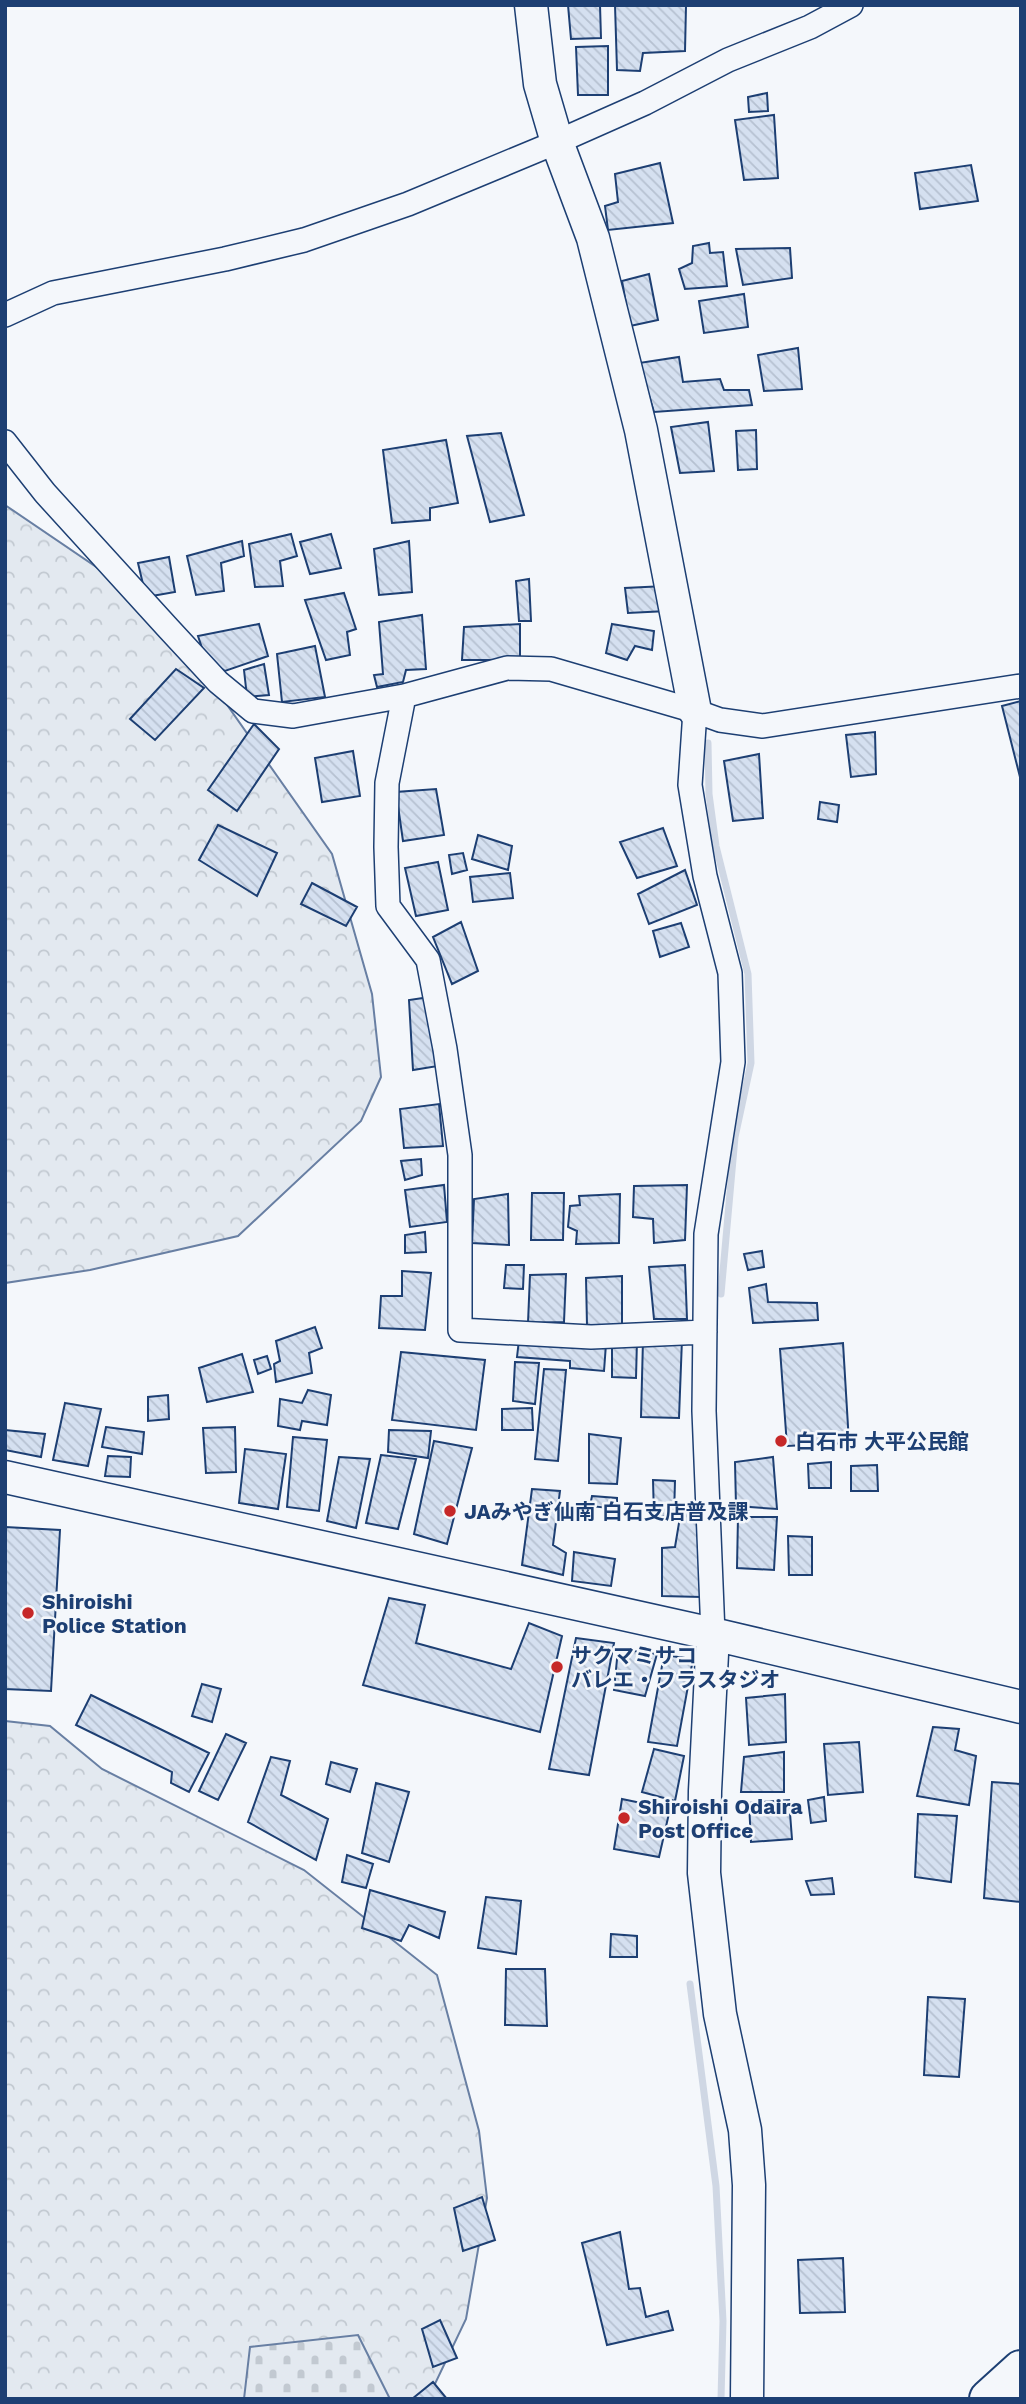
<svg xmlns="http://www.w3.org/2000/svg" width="1026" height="2404" font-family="'Work Sans','Noto Sans JP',sans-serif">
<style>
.forest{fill:url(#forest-crowns);stroke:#687fa3;stroke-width:2}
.cemetery{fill:url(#cemetery-stones);stroke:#687fa3;stroke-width:2}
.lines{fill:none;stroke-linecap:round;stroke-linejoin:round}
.stream{stroke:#cfd7e4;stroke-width:7}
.building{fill:url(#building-back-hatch);stroke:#1d3f73;stroke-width:2}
.street-casing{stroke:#1d3f73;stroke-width:26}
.secondary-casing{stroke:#1d3f73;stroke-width:35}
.highway-casing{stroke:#1d3f73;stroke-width:42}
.street{stroke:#f4f7fb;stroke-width:23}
.secondary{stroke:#f4f7fb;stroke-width:32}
.highway{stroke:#f4f7fb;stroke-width:38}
.poi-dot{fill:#c62828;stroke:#f4f7fb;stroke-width:2.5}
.labels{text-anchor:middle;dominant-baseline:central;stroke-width:5;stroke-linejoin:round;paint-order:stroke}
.poi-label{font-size:21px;font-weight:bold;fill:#1d3f73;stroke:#f4f7fb;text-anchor:start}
</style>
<defs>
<pattern id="forest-crowns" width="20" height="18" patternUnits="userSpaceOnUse" patternTransform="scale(1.75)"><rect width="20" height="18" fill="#e3e9f0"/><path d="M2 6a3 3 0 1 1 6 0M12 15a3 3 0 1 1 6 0" fill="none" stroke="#c2c9d1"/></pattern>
<pattern id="cemetery-stones" width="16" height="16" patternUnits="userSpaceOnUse" patternTransform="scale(1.75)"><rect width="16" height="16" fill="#e3e9f0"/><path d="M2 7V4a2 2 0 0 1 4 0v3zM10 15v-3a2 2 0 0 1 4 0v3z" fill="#c2c9d1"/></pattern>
<pattern id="building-back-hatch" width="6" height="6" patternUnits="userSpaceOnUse" patternTransform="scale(1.75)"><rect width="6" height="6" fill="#d5e0f0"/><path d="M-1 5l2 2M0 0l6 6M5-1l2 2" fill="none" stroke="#b6c1d1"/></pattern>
</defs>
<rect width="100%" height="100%" fill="#f4f7fb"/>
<!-- forest -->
<path class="forest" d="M5 505 161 611 332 854 372 994 381 1077 361 1121 238 1236 90 1270 5 1283Z
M5 1721 50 1726 102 1769 304 1870 437 1975 479 2131 487 2198 466 2319 432 2390 431 2399H5Z"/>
<!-- cemetery -->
<path class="cemetery" d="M358 2335 390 2399H244L250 2347Z"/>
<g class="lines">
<!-- stream -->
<path class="stream" d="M708 743 709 794 716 846 748 974 751 1063 735 1137 721 1294
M690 1984 716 2186 723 2321 721 2399"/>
</g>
<!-- building -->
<path class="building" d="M568 5H600L601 38 571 39Z
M615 5 686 6 685 51 643 53 640 71 617 70Z
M608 46V95H578L576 47Z
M767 93 768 111 749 112 748 97Z
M774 115 778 178 744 180 735 120Z
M660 163 673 223 608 230 605 206 618 202 615 174Z
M971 165 978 201 920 209 915 173Z
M709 243 710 253 723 252 727 286 685 289 679 269 692 263 693 246Z
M790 248 792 278 743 285 736 249Z
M649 274 658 320 630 326 622 281Z
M744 294 748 327 704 333 699 301Z
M798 348 802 389 764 391 758 355Z
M679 357 683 382 720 379 724 390H749L752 405 654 412 639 363Z
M708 422 714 471 680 473 671 427Z
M756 430 757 469 738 470 736 431Z
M501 433 524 515 490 522 467 436Z
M446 440 458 503 430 508V520L392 523 383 450Z
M291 534 297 556 280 561 283 586 255 587 249 544Z
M331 534 341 568 310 574 300 542Z
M242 541 244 556 221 563 224 591 196 595 187 556Z
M409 541 412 592 379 595 374 549Z
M169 557 175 592 146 597 138 563Z
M529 579 531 621H519L516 581Z
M665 586 667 611 628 613 625 588Z
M344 593 356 629 347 632 350 655 326 660 305 600Z
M422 615 426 669 406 670 403 682 377 687 374 675 383 674 379 622Z
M259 624 268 656 225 671 205 657 198 636Z
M520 624V660H462L464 627Z
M612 624 654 631 652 650 635 646 627 660 606 653Z
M315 646 325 697 282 702 277 654Z
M264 664 269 695 247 697 244 670Z
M176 669 204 688 155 740 130 719Z
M1021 701V781L1002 706Z
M254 724 279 749 237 811 208 790Z
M875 732 876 774 851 777 846 735Z
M353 751 360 796 322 802 315 758Z
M759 754 763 818 733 821 724 761Z
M436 789 444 835 403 841 396 792Z
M820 802 839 805 837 822 818 819Z
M218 825 277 853 257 896 199 860Z
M663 828 677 866 637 878 620 842Z
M478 835 512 846 508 870 472 859Z
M463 853 467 870 452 874 449 855Z
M438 862 448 910 416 916 405 868Z
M685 870 697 905 649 924 638 894Z
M510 873 513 898 473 902 470 877Z
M312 883 357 907 346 926 301 904Z
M461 922 478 971 452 984 433 937Z
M681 923 689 947 660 957 653 931Z
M430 997 438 1066 413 1070 409 1000Z
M439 1104 443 1146 404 1148 400 1109Z
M421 1159 422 1175 405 1180 401 1161Z
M444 1185 447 1222 410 1227 405 1190Z
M687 1185 685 1240 654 1243 653 1219 633 1217 634 1186Z
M532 1193H564L563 1240H531Z
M508 1194 509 1245 472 1243 474 1199Z
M620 1194 619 1243 576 1244 577 1231 568 1227 570 1206 580 1205 579 1196Z
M425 1232 426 1252 405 1253V1235Z
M762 1251 764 1267 748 1270 744 1254Z
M506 1265H524L523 1289 504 1288Z
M685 1265 687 1319H654L649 1267Z
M402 1271 431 1273 425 1330 379 1328 381 1296H402Z
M566 1274 564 1322 528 1323 530 1275Z
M622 1276V1325H587L586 1278Z
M766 1284 768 1302 817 1303 818 1320 753 1323 749 1288Z
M315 1327 322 1348 309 1353 312 1373 276 1382 274 1364 280 1361 276 1341Z
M682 1339 679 1418 641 1417 643 1340Z
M519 1340 606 1344 604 1371 570 1368V1361L517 1357Z
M637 1340 636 1378 612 1377V1341Z
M843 1343 849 1443 787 1446 780 1349Z
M401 1352 485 1360 476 1430 392 1420Z
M242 1354 253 1392 207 1402 199 1368Z
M267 1356 271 1369 258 1374 254 1360Z
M515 1362 539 1363 535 1404 513 1401Z
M544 1369 566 1370 558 1461 535 1459Z
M308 1390 331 1395 327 1425 302 1421 300 1430 278 1426 280 1399 302 1403Z
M168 1395 169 1419 148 1421V1397Z
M65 1403 101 1409 88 1466 53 1460Z
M532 1408 533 1430H502V1409Z
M106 1427 144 1432 142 1454 102 1447Z
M235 1427 236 1472 206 1473 203 1428Z
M5 1430 45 1434 41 1457 5 1450Z
M389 1430 431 1431 428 1458 388 1452Z
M589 1434 621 1438 617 1484 589 1483Z
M293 1437 327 1440 319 1511 287 1507Z
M434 1441 472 1448 447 1544 414 1534Z
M245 1449 286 1454 278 1509 239 1503Z
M381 1455 416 1459 398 1529 366 1523Z
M108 1456 131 1457 130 1477 105 1476Z
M339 1457 370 1459 356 1528 327 1521Z
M773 1457 777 1509 736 1506 735 1462Z
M831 1462V1488H809L808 1464Z
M877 1465 878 1491H851V1466Z
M653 1480 675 1481 674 1516 654 1517Z
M532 1489 560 1491 553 1545 566 1553 563 1575 522 1565Z
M592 1496 617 1498V1509L590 1506Z
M681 1511 703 1513 701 1597 662 1596V1548L675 1547Z
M738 1517H777L774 1570 737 1568Z
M5 1527 60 1530 51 1691 5 1689Z
M788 1536 812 1537V1575H789Z
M574 1552 615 1559 611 1586 572 1581Z
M389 1598 425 1605 416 1643 511 1669 529 1623 562 1636 540 1732 363 1685Z
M576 1638 614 1643 589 1775 549 1769Z
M618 1649 657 1654 645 1696 614 1690Z
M664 1655 693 1659 677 1746 648 1742Z
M202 1684 221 1689 212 1722 192 1716Z
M785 1694 786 1742 749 1745 746 1698Z
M91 1695 209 1753 189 1792 171 1783 172 1772 76 1725Z
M933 1727 959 1729 955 1750 976 1756 969 1805 917 1796Z
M226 1734 246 1743 218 1800 199 1791Z
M859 1742 863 1792 828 1795 824 1744Z
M654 1749 684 1756 675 1801 642 1792Z
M784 1752V1792H741L744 1757Z
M271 1757 290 1761 281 1795 328 1819 316 1860 248 1822Z
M331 1762 357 1769 350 1792 326 1784Z
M992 1782 1021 1784V1902L984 1898Z
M376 1783 409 1792 389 1862 362 1853Z
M824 1797 826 1821 811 1823 808 1800Z
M622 1799 670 1809 659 1857 614 1849Z
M789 1800 792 1839 751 1842 749 1803Z
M918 1814 957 1816 951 1882 915 1877Z
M347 1855 373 1864 366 1888 342 1882Z
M832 1878 834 1894 811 1895 806 1881Z
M370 1890 445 1912 439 1938 409 1925 401 1941 362 1928Z
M486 1897 521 1901 516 1954 478 1948Z
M611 1934 637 1936V1957H610Z
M506 1969H545L547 2026 505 2025Z
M928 1997 965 1999 959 2077 924 2075Z
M482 2197 495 2240 463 2251 454 2208Z
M620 2232 629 2289 640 2288 646 2317 668 2311 673 2330 607 2345 582 2243Z
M843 2258 845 2312 800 2313 798 2260Z
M440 2320 457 2358 433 2367 422 2329Z
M433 2382 447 2399H412Z"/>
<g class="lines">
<defs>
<path id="street" d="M5 315 53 293 225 259 304 240 408 204 557 142 645 103 728 60 810 27 851 5
M5 442 45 493 168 628 218 682 253 711 293 716 404 696 507 668 551 669 695 711 720 720 763 726 1021 686
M404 696 387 783 386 847 388 906 428 960 445 1049 460 1155V1330L591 1337 705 1332
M695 711 690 785 705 876 730 973 733 1062 706 1234 704 1411 713 1634"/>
<path id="secondary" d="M531 5 540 84 557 142 593 238 641 430 695 711
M5 1477 713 1634 1021 1707
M713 1634 705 1791 704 1873 720 2014 745 2130 749 2185 747 2399"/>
<path id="highway" d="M989 2399 1021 2370"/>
</defs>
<!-- street casing -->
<use href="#street" class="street-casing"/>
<!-- secondary casing -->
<use href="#secondary" class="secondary-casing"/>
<!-- highway casing -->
<use href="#highway" class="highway-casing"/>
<!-- street -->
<use href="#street" class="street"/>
<!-- secondary -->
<use href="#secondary" class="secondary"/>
<!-- highway -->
<use href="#highway" class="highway"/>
</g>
<!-- markers -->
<g class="poi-dot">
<circle cx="781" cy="1441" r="7"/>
<circle cx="450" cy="1511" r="7"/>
<circle cx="28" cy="1613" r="7"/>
<circle cx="557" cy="1667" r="7"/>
<circle cx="624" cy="1818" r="7"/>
</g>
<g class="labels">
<!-- poi labels -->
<g class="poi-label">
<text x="795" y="1441">白石市 大平公民館</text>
<text x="464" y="1511">JAみやぎ仙南 白石支店普及課</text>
<text x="42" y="1601">Shiroishi<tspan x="42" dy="24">Police Station</tspan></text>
<text x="571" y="1655">サクマミサコ<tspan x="571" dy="24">バレエ・フラスタジオ</tspan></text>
<text x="638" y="1806">Shiroishi Odaira<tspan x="638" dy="24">Post Office</tspan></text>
</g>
</g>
<!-- border -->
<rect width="1026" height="2404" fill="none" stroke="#1d3f73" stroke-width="14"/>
</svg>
